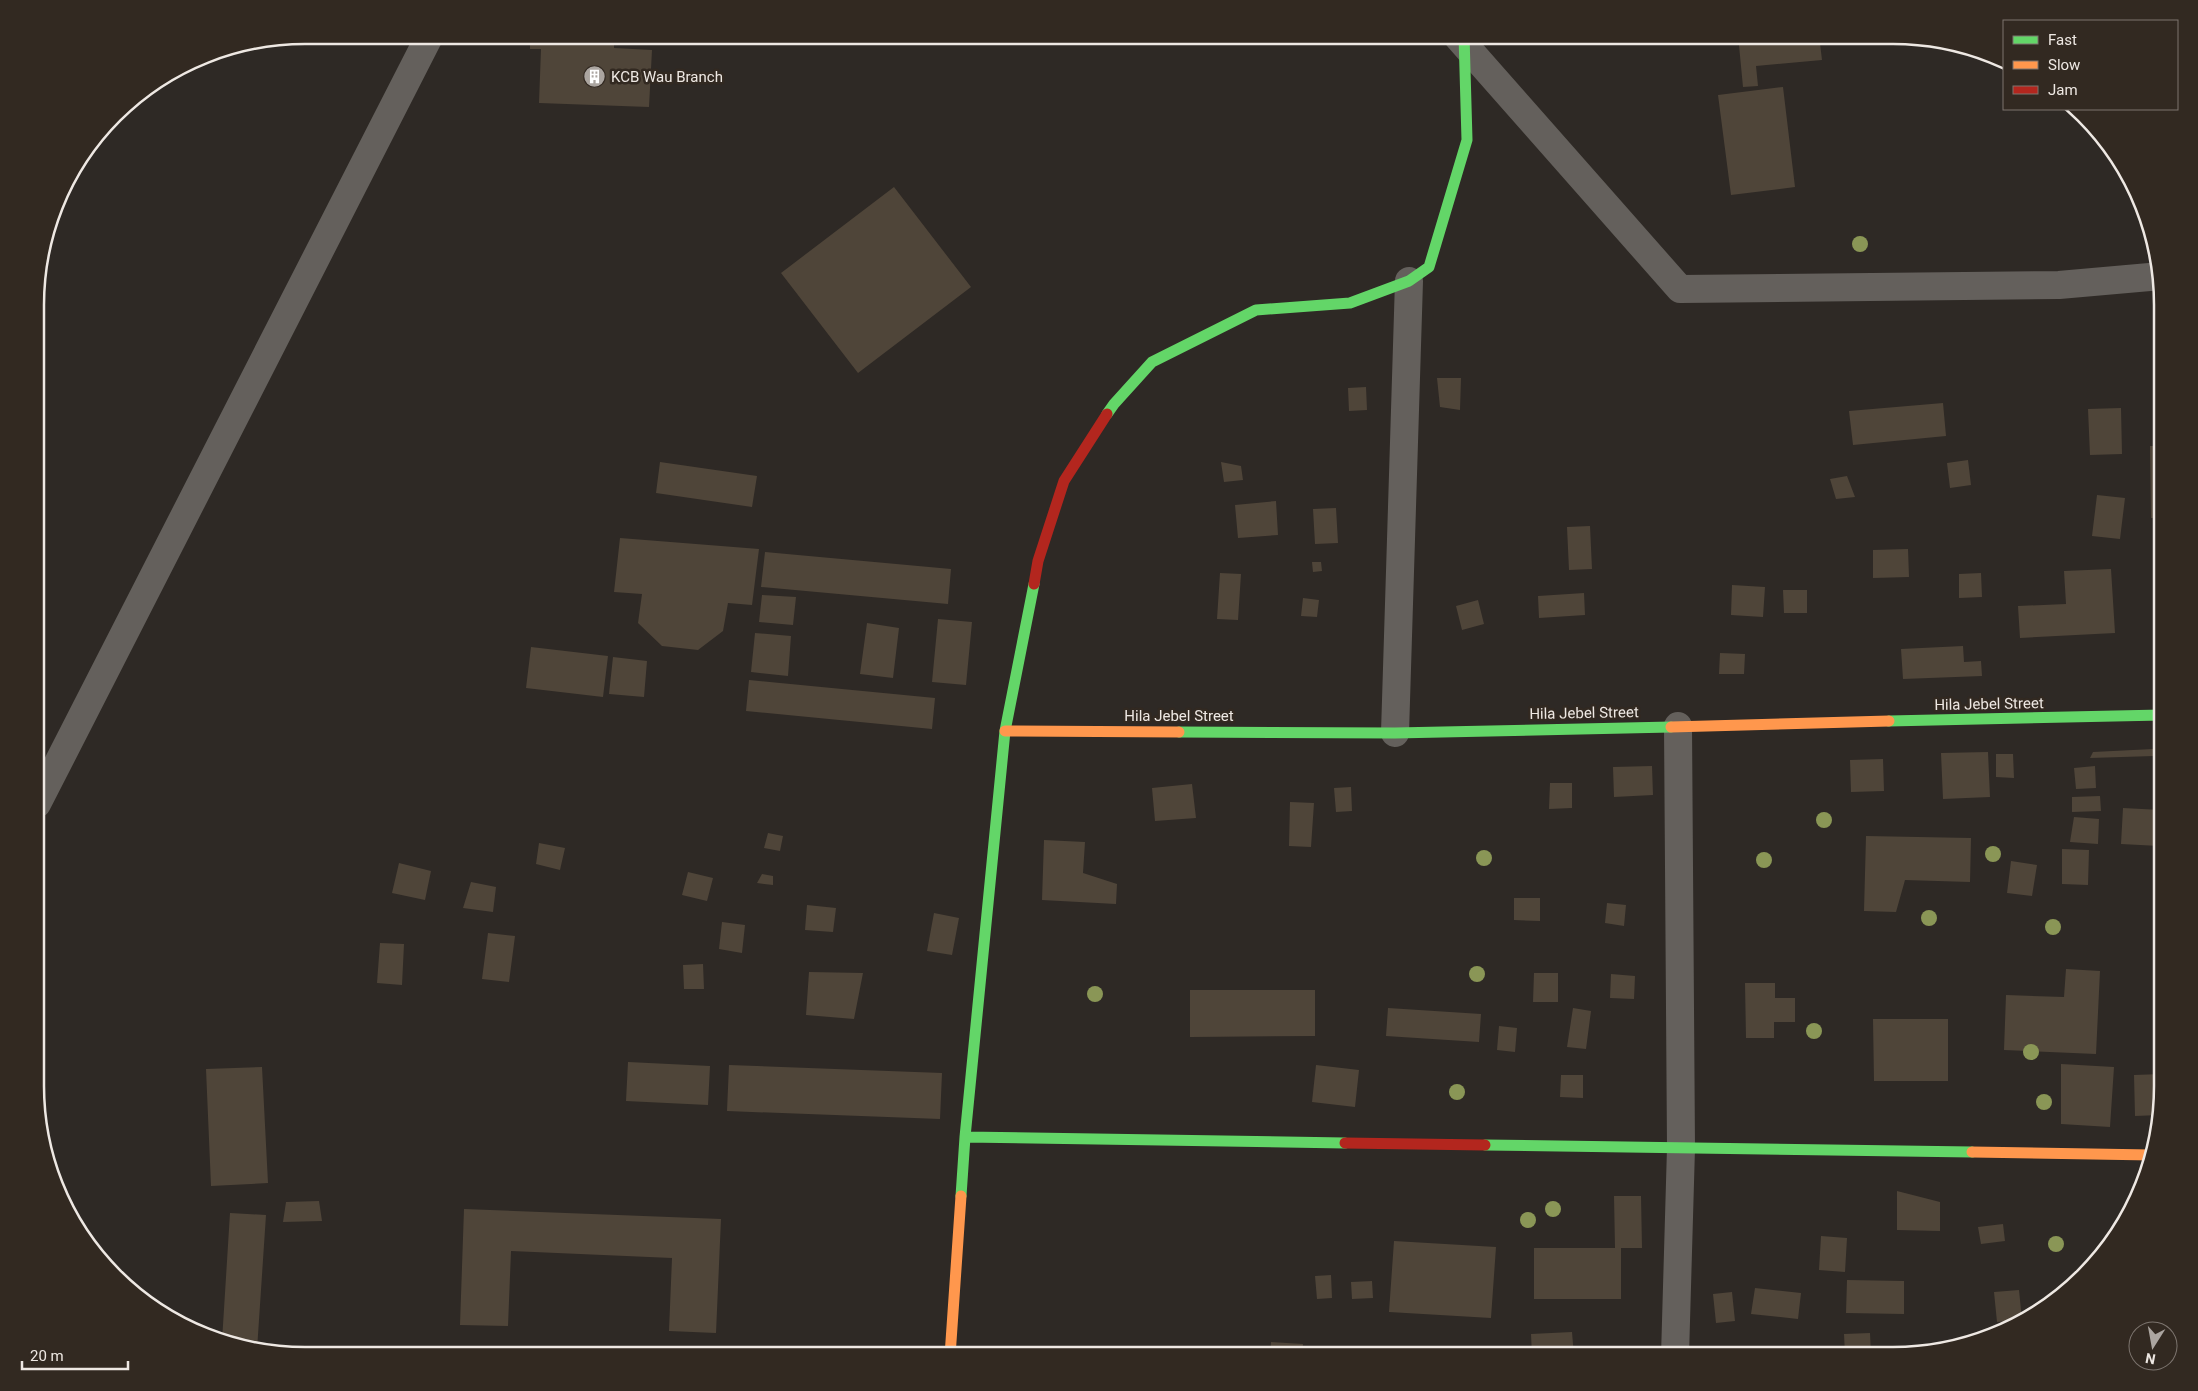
<svg xmlns="http://www.w3.org/2000/svg" width="2198" height="1391" font-family="Roboto,sans-serif">
<style>
.building{fill:#4f4539}
.lines{fill:none;stroke-linecap:round;stroke-linejoin:round}
.street{stroke:#64605c;stroke-width:28}
.fast{stroke:#63d668;stroke-width:11}
.slow{stroke:#ff974d;stroke-width:11}
.jam{stroke:#b3261e;stroke-width:11}
.tree{fill:#8a9656}
.labels{text-anchor:middle;dominant-baseline:central;stroke-width:5;stroke-linejoin:round;paint-order:stroke}
.poi-label{font-size:15px;fill:#eee8e3;stroke:#322921;text-anchor:start}
.street-label{font-size:15px;fill:#eee8e3;stroke:#322921}
.rim{fill:none;stroke:#eee8e3;stroke-width:2.5}
</style>
<rect width="100%" height="100%" fill="#2e2925"/>
<!-- building -->
<path class="building" d="M530 35H614V48L652 50 649 107 539 103 541 49H530Z
M1738 35H1819L1822 60 1756 66 1758 86 1743 87Z
M1783 87 1795 187 1731 195 1718 95Z
M894 187 971 287 858 373 781 273Z
M1437 378H1461L1460 410 1440 407Z
M1366 387 1367 410 1349 411 1348 388Z
M1943 403 1946 436 1853 445 1849 411Z
M2121 408 2122 454 2090 455 2088 409Z
M2150 446H2162V518H2151Z
M1968 460 1971 485 1950 488 1947 463Z
M660 462 757 476 752 507 656 493Z
M1221 462 1241 466 1243 480 1224 482Z
M1847 476 1855 497 1836 499 1830 479Z
M2097 495 2125 498 2120 539 2092 536Z
M1276 501 1278 535 1238 538 1235 505Z
M1336 508 1338 543 1315 544 1313 509Z
M1590 526 1592 569 1569 570 1567 527Z
M620 538 759 549 752 605 728 603 723 631 698 650 662 646 638 623 642 594 614 592Z
M1908 549 1909 577 1873 578V550Z
M765 552 951 569 948 604 761 587Z
M1312 562H1321L1322 571 1313 572Z
M2111 569 2115 633 2020 638 2018 606 2066 604 2064 571Z
M1220 573 1241 574 1238 620 1217 619Z
M1981 573 1982 597 1959 598V574Z
M1732 585 1765 587 1763 617 1731 615Z
M1783 590H1807V613H1784Z
M1584 593 1585 615 1539 618 1538 596Z
M762 595 796 597 793 625 759 622Z
M1303 598 1319 600 1317 617 1301 616Z
M1478 600 1484 624 1462 630 1456 606Z
M938 619 972 622 966 685 932 682Z
M867 623 899 628 893 678 860 674Z
M755 633 791 636 788 676 751 672Z
M1963 646 1964 662 1981 661 1982 676 1903 679 1901 649Z
M531 647 608 656 603 697 526 688Z
M1720 653 1745 654 1744 674H1719Z
M613 657 647 661 644 697 609 694Z
M749 680 935 698 932 729 746 711Z
M2157 747 2162 748V787L2153 786Z
M2153 749 2154 756 2090 758 2093 752Z
M1988 752 1990 797 1943 799 1941 753Z
M1996 754H2013L2014 778 1996 777Z
M1883 759 1884 791 1851 792 1850 760Z
M1652 766 1653 795 1614 797 1613 767Z
M2095 766 2096 788 2076 789 2074 768Z
M1550 783H1572V808L1549 809Z
M1192 784 1196 818 1155 821 1152 788Z
M1351 787 1352 811 1336 812 1334 788Z
M2100 796 2101 811 2072 812V797Z
M1290 802 1314 803 1311 847 1289 846Z
M2123 808 2161 810 2159 846 2121 844Z
M2074 817 2099 819 2098 844 2070 842Z
M768 833 783 836 780 851 764 848Z
M1866 836 1971 838 1970 882 1905 880 1896 912 1864 911Z
M1044 840 1085 842 1083 873 1117 884 1116 904 1042 900Z
M539 843 565 848 560 870 536 864Z
M2062 849 2089 850 2088 885 2062 884Z
M2011 861 2037 865 2032 896 2007 893Z
M399 863 431 871 425 900 392 893Z
M688 872 713 878 707 901 682 895Z
M762 874 773 876V885L757 883Z
M471 882 496 887 493 912 463 908Z
M1514 898H1540V921L1514 920Z
M1607 903 1626 905 1624 926 1605 923Z
M807 905 836 908 833 932 805 930Z
M934 913 959 918 952 955 927 951Z
M722 922 745 925 742 953 719 949Z
M488 933 515 936 509 982 482 979Z
M380 943 404 944 402 985 377 983Z
M703 964 704 989H684L683 965Z
M2066 969 2100 971 2096 1054 2004 1050 2006 995 2064 997Z
M809 972 863 973 854 1019 806 1015Z
M1534 973H1558V1002H1533Z
M1611 974 1635 976 1634 999 1610 998Z
M1745 983H1775V998H1795V1022H1774V1038H1746Z
M1190 990H1315V1036L1190 1037Z
M1388 1008 1481 1014 1479 1042 1386 1036Z
M1573 1008 1591 1011 1586 1049 1567 1047Z
M1873 1019H1948V1081H1874Z
M1499 1026 1517 1028 1515 1052 1497 1050Z
M628 1062 710 1066 708 1105 626 1101Z
M2061 1064 2114 1067 2110 1127 2061 1124Z
M729 1065 942 1073 940 1119 727 1111Z
M1316 1065 1359 1070 1355 1107 1312 1102Z
M262 1067 268 1183 211 1186 206 1069Z
M2162 1074V1104L2160 1115 2135 1116 2134 1075Z
M1561 1075H1583V1098L1560 1097Z
M1897 1191 1940 1202V1231L1897 1230Z
M1614 1196H1641L1642 1248H1621V1299H1534V1248H1615Z
M319 1201 322 1221 283 1222 286 1202Z
M464 1209 721 1219 716 1333 669 1331 672 1258 511 1251 508 1326 460 1325Z
M230 1213 266 1215 257 1350 234 1347 222 1341Z
M2003 1224 2005 1241 1981 1244 1978 1227Z
M1821 1236 1847 1238 1845 1272 1819 1270Z
M1394 1241 1496 1247 1491 1318 1389 1312Z
M1331 1275 1332 1298 1317 1299 1315 1276Z
M1847 1280 1904 1281V1314L1846 1313Z
M1372 1281 1373 1298 1352 1299 1351 1282Z
M1755 1288 1801 1293 1798 1319 1751 1314Z
M2019 1290 2022 1320 1997 1322 1994 1292Z
M1732 1292 1735 1321 1716 1323 1713 1294Z
M1572 1332 1574 1356H1532L1531 1334Z
M1870 1333 1871 1355H1845L1844 1334Z
M1271 1342 1303 1344 1302 1356H1270Z
M1444 1347 1502 1354V1356H1443Z"/>
<g class="lines">
<!-- street -->
<path class="street" d="M1456 35 1680 289 2059 285 2161 276
M1395 733 1409 281
M37 804 430 35
M1675 1356 1681 1148 1678 726"/>
<!-- fast -->
<path class="fast" d="M1107 414 1114 404 1152 362 1256 310 1350 303 1409 281 1429 267 1467 140 1464 35
M1889 721 2162 715
M1179 732 1395 733 1671 727
M965 1137 1345 1143
M1485 1145 1972 1152
M961 1196 965 1137 1005 731 1034 584"/>
<!-- slow -->
<path class="slow" d="M1671 727 1889 721
M1005 731 1179 732
M1972 1152 2152 1155
M950 1356 961 1196"/>
<!-- jam -->
<path class="jam" d="M1034 584 1038 561 1064 481 1107 414
M1345 1143 1485 1145"/>
</g>
<!-- trees -->
<g class="tree">
<circle cx="1860" cy="244" r="8"/>
<circle cx="1824" cy="820" r="8"/>
<circle cx="1993" cy="854" r="8"/>
<circle cx="1484" cy="858" r="8"/>
<circle cx="1764" cy="860" r="8"/>
<circle cx="1929" cy="918" r="8"/>
<circle cx="2053" cy="927" r="8"/>
<circle cx="1477" cy="974" r="8"/>
<circle cx="1095" cy="994" r="8"/>
<circle cx="1814" cy="1031" r="8"/>
<circle cx="2031" cy="1052" r="8"/>
<circle cx="1457" cy="1092" r="8"/>
<circle cx="2044" cy="1102" r="8"/>
<circle cx="1553" cy="1209" r="8"/>
<circle cx="1528" cy="1220" r="8"/>
<circle cx="2056" cy="1244" r="8"/>
</g>
<!-- icons -->
<defs>
<symbol id="building-disc" viewBox="-11 -11 22 22"><circle r="9.5" fill="#aba5a0" stroke="#322921"/><path d="M-4-6H4V6H1V3H-1V6H-4ZM-2.5-4.3h1.7v1.8h-1.7ZM.8-4.3h1.7v1.8H.8ZM-2.5-1h1.7V.8h-1.7ZM.8-1h1.7V.8H.8Z" fill="#fff"/></symbol>
</defs>
<g fill-rule="evenodd">
<use href="#building-disc" x="582" y="64" width="25" height="25"/>
</g>
<g class="labels">
<!-- poi labels -->
<g class="poi-label">
<text x="611" y="77">KCB Wau Branch</text>
</g>
<!-- street labels -->
<g class="street-label">
<text transform="translate(1989 704) rotate(-1)">Hila Jebel Street</text>
<text transform="translate(1584 713) rotate(-1)">Hila Jebel Street</text>
<text x="1179" y="716">Hila Jebel Street</text>
</g>
</g>
<!-- crop -->
<path d="M0 0H2198V1391H0ZM305 44H1893A261 261 0 0 1 2154 305V1086A261 261 0 0 1 1893 1347H305A261 261 0 0 1 44 1086V305A261 261 0 0 1 305 44Z" fill="#322921" fill-rule="evenodd"/>
<path class="rim" d="M305 44H1893A261 261 0 0 1 2154 305V1086A261 261 0 0 1 1893 1347H305A261 261 0 0 1 44 1086V305A261 261 0 0 1 305 44Z"/>
<!-- legend -->
<rect x="2003" y="20" width="175" height="90" fill="#322921" stroke="#7d756f"/>
<rect x="2013" y="36" width="25" height="8" fill="#63d668" stroke="#7d756f"/>
<text x="2048" y="45" font-size="15" fill="#eee8e3">Fast</text>
<rect x="2013" y="61" width="25" height="8" fill="#ff974d" stroke="#7d756f"/>
<text x="2048" y="70" font-size="15" fill="#eee8e3">Slow</text>
<rect x="2013" y="86" width="25" height="8" fill="#b3261e" stroke="#7d756f"/>
<text x="2048" y="95" font-size="15" fill="#eee8e3">Jam</text>
<!-- north arrow -->
<g transform="translate(2153 1346) rotate(191)"><circle r="24" fill="#322921" stroke="#7d756f"/>
<path d="M0-4L9 19L0 12L-9 19Z" fill="#aba5a0"/>
<text y="-8" font-size="14" font-weight="bold" text-anchor="middle" fill="#eee8e3">N</text>
</g>
<!-- scale -->
<path d="M22 1361v8h106v-8" fill="none" stroke="#eee8e3" stroke-width="2.5"/>
<text x="30" y="1361" font-size="15" fill="#eee8e3" stroke="#322921" stroke-width="4" paint-order="stroke">20 m</text>
</svg>
